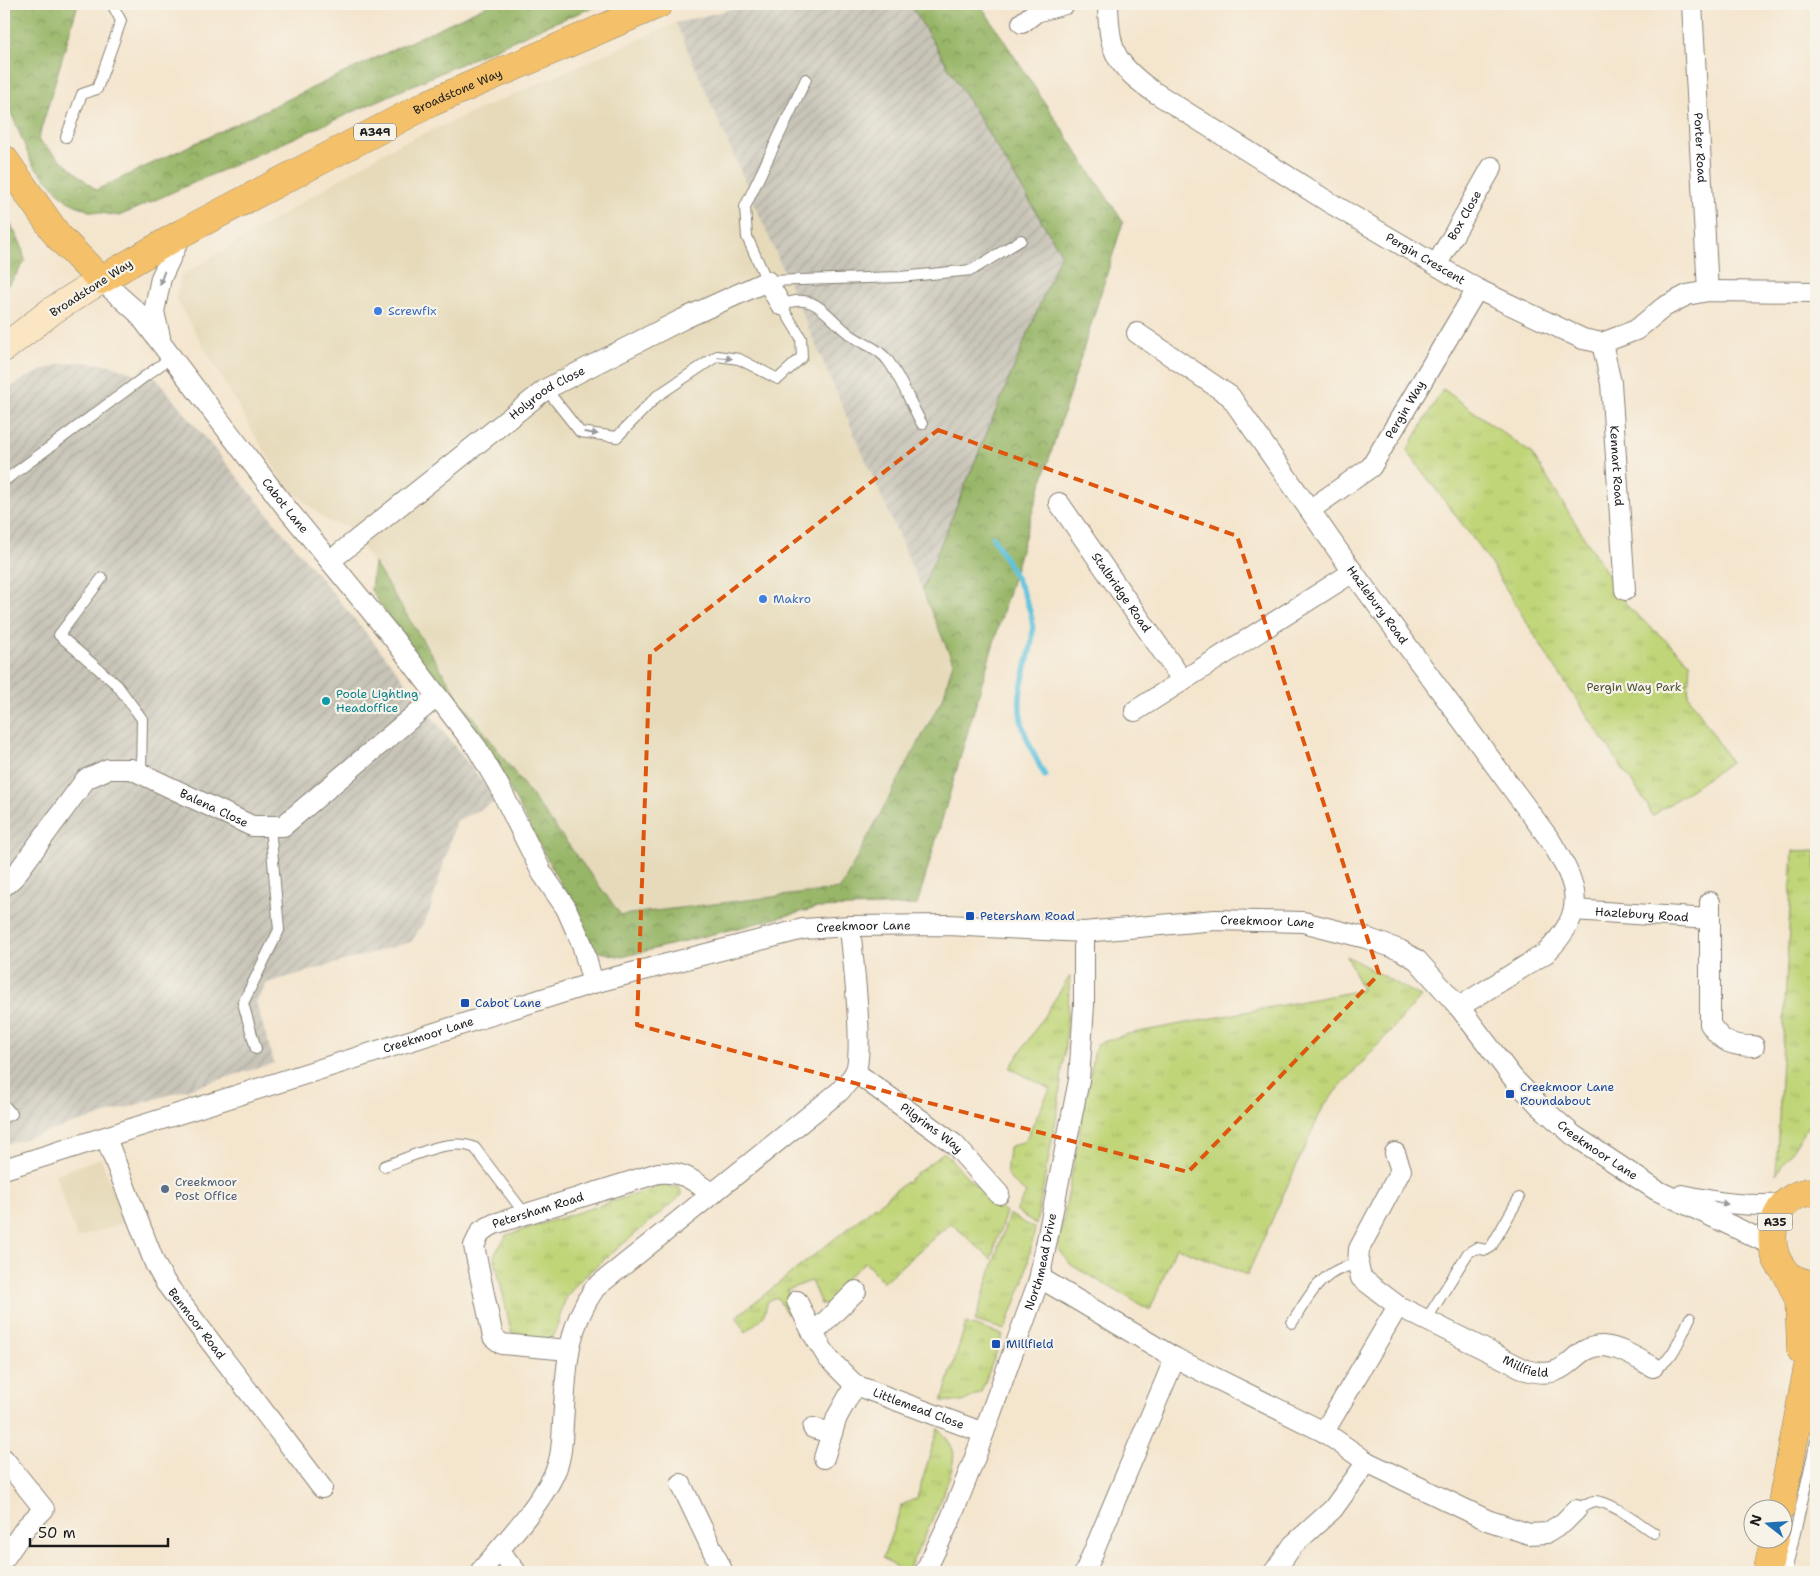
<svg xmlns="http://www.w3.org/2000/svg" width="1820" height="1576" font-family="'Shantell Sans',sans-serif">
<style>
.built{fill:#e6daba}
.industrial{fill:url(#industrial-furrows)}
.grass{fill:url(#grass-tufts);stroke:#6e784a}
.forest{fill:url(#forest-crowns);stroke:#5a6942}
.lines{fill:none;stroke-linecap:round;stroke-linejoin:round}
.stream{stroke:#5fc3dd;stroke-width:5.5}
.lane-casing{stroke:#888074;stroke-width:12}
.street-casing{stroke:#888074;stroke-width:22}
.secondary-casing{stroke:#888074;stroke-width:29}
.primary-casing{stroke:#888074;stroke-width:29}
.highway-casing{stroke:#888074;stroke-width:29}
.lane{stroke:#fff;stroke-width:10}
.street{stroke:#fff;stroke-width:20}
.secondary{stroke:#fbe6c4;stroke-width:28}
.primary{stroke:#f4c16b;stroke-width:28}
.highway{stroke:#f4c16b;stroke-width:28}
.oneway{fill:#999}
.marked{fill:none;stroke:#de560d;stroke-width:4;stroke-dasharray:10 6;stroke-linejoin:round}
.shop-dot{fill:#3f7fe0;stroke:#f7f3e8;stroke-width:2}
.culture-dot{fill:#0f9aa8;stroke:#f7f3e8;stroke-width:2}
.transit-dot{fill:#1a4fb4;stroke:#f7f3e8;stroke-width:2}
.service-dot{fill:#5c6f8a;stroke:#f7f3e8;stroke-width:2}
.labels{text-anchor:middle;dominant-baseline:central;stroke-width:4.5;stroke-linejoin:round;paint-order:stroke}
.shield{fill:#f7f3e8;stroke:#5e5c59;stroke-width:1}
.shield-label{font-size:11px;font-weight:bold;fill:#1c1c1c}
.street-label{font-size:12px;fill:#1c1c1c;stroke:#f7f3e8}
.shop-label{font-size:12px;fill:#366cbe;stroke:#f7f3e8;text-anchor:start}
.park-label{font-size:12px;fill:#4d5438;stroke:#f7f3e8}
.culture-label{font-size:12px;fill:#0d838f;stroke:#f7f3e8;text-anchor:start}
.transit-label{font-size:12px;fill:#164399;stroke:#f7f3e8;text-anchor:start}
.service-label{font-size:12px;fill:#4e5e75;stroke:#f7f3e8;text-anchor:start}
</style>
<defs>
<pattern id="industrial-furrows" width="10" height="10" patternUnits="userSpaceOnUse" patternTransform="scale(1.25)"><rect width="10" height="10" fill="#c8c4b8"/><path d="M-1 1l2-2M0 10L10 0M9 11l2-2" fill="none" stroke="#aba89e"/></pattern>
<pattern id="grass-tufts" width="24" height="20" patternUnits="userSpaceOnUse" patternTransform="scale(1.25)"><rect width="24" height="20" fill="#c0d578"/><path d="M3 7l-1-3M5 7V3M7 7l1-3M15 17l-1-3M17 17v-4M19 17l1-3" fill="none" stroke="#a4b667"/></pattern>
<pattern id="forest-crowns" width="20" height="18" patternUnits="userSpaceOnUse" patternTransform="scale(1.25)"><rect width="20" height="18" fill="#98b668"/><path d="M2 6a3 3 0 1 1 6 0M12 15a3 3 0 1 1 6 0" fill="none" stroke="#7b9355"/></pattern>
</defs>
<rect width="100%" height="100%" fill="#f7f3e8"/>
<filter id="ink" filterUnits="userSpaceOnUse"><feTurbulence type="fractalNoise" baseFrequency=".02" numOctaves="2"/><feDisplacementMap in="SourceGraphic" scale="10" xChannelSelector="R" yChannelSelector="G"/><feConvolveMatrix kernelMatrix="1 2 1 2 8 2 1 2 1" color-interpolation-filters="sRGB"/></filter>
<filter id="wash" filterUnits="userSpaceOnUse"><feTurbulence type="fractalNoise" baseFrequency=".0096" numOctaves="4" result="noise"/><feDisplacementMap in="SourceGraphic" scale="20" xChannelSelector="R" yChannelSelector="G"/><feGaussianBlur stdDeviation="1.12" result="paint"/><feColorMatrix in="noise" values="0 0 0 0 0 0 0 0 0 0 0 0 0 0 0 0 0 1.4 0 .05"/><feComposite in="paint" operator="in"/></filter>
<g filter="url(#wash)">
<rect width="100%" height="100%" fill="#f4e5cd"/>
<!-- built -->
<path class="built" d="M676 23 953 662 944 695 840 889 621 915 460 700 374 563 347 526 329 522 283 483 176 299 180 277 389 149Z
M101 1158 124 1223 77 1238 55 1174Z"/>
<!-- industrial -->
<path class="industrial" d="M751 4H910L1061 253 922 590 676 23Z
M81 362 110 365 138 375 146 366 389 661 497 801 456 821 429 914 411 942 267 983 256 1002 274 1063 4 1145V392L27 377 59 364Z"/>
<!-- grass -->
<path class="grass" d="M1443 389 1532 454 1628 607 1690 662 1688 695 1731 762 1652 816 1648 806 1548 657 1484 553 1407 451Z
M1816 850 1811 1122 1776 1174 1793 851Z
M1347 956 1421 997 1324 1105 1247 1275 1176 1247 1150 1310 1071 1265 1058 1248 1096 1044 1128 1034 1362 990Z
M1070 976 1066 1036 1058 1109 1036 1224 1016 1211 1026 1193C1000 1171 1007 1178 1009 1147L1025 1141 1050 1089 1010 1068Z
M944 1152 974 1184 1006 1212 991 1259 951 1223 883 1282 865 1262 844 1280 851 1290 828 1306 821 1304 811 1281 787 1290 794 1311 787 1314 777 1297 768 1301 763 1317 746 1332 736 1317Z
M661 1186 679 1187 682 1195 582 1278 566 1297 554 1335 549 1339 515 1337 511 1331 494 1255 507 1235Z
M1009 1214 1035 1229 1024 1280 1005 1330 975 1321Z
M966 1323 1003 1335 981 1392 963 1402 942 1401Z
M938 1428C943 1434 950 1442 953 1450 960 1469 917 1551 907 1572H903L883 1558 902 1505 917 1498Z"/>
<!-- forest -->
<path class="forest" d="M9 4H78L38 140 96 190 490 4H602L548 25 119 216 89 211 67 201 32 164 10 110 4 74Z
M910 4H980L1123 222 1029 523 917 905 817 908 622 957 596 951 495 761 439 693 371 590 374 563 460 700 621 915 840 889 944 695 953 662 922 590 1061 253Z
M7 217 21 244 25 261 12 281 4 288V221Z"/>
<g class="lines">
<!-- stream -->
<path class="stream" d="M993 537C1006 562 1027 591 1032 620 1036 645 1022 672 1020 696 1017 725 1032 751 1045 776"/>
</g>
</g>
<g filter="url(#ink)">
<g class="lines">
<defs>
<path id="lane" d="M806 79 745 207 747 237 767 281 900 277 972 270 1021 240
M66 137 82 94 97 89 121 21 112 4
M546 389 580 432 617 437 657 396 717 356 739 359 778 379 802 357 801 338 781 305C818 290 826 318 852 336 865 345 879 348 889 362 902 381 911 404 922 424
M4 481 170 358
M102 578 59 635 117 685 142 719 141 774
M256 1049 243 1003 279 930 270 826
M4 1105 12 1114 4 1117
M384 1166C410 1158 450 1136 475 1148L525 1214
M1426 1320 1468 1253 1476 1248 1486 1250 1491 1247 1519 1198
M1292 1323C1310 1294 1322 1269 1358 1264
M1653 1367C1672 1366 1682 1333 1690 1318
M1576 1510C1581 1507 1588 1502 1594 1501 1611 1501 1640 1524 1654 1533
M1786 1572 1816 1441"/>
<g id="street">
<path id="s1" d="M1108 4C1109 50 1114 63 1151 90L1327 201 1477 289 1583 339 1602 343 1636 330 1664 307 1687 295 1708 291 1816 292"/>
<path id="s2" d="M1692 4 1708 291"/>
<path d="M1022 23 1036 12 1065 4"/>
<path id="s3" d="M1437 264 1492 167"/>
<path id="s4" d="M101 280 137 312 284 505 393 638 477 748 499 786 542 873 566 908 582 944 593 983"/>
<path id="s5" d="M1137 333 1230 396 1353 572 1550 840C1579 887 1588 910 1546 953L1459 1007"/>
<path d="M160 337 154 312 161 278 182 233"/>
<path id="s6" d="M1602 343 1611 383 1625 590"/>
<path id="s7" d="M1059 503 1183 681"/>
<path id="s8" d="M1311 509 1371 467 1477 289"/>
<path id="s9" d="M330 561 546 389 683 319 767 281 781 305"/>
<path d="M1135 711 1353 572"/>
<path id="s10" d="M4 886 14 877 86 779 108 769H131L252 826H283L436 697"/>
<path d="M1710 902V1024C1722 1043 1732 1046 1754 1046"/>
<path id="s11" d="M1574 910 1709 919"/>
<path id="s12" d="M855 1072 954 1144 999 1194"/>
<path id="s13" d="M106 1138 155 1264 165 1282 322 1488"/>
<path id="s14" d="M1395 1153 1401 1170 1359 1249 1358 1264 1361 1278 1398 1306 1526 1370C1573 1383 1568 1346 1603 1346 1620 1347 1638 1359 1653 1367"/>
<path id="s15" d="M4 1169 593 983 803 929 850 926 948 925 1084 932 1215 920 1303 922 1366 938 1400 950 1417 960 1459 1007 1513 1078 1541 1107 1573 1135 1656 1190 1772 1245"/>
<path d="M1682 1195C1719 1203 1747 1207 1785 1204"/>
<path d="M1039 1280 1047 1282 1175 1358 1324 1432 1367 1462 1487 1520 1529 1534 1547 1533 1563 1523 1576 1510"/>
<path id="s16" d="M797 1301 813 1334 828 1358 855 1385 984 1433"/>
<path d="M813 1334 856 1291"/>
<path id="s17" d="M568 1350 502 1344 493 1337 474 1246 481 1231 494 1224 658 1173C684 1171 692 1180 713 1194"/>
<path d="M813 1428 832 1433"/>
<path d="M1324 1432 1398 1306"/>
<path d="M824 1458 837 1417 855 1385"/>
<path d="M4 1459 44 1509 26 1527 4 1559"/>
<path d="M681 1484 723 1572"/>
<path d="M499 1550 516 1572"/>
<path d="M480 1572C503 1545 541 1504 555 1472 562 1457 562 1439 563 1423 567 1371 564 1333 595 1288L840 1091C845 1085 851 1079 855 1073 865 1052 852 953 850 926"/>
<path id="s18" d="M925 1572 951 1518 974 1460 1039 1280 1079 1080 1084 1005V932"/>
<path d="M1085 1572 1175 1358"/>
<path d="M1274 1572 1293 1545 1333 1509 1367 1462"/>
</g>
<path id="secondary" d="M4 348 53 310 101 280"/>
<g id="primary">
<path id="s19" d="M4 159 58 236 101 280 182 233 430 103 659 4"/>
</g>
<path id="highway" d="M1816 1192C1759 1190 1757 1284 1816 1284
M1786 1272 1799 1300 1801 1350
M1781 1508 1816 1324
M1767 1572 1775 1538"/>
</defs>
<!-- lane casing -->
<use href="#lane" class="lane-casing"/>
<!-- street casing -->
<use href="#street" class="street-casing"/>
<!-- secondary casing -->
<use href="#secondary" class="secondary-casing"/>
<!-- primary casing -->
<use href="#primary" class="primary-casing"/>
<!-- highway casing -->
<use href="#highway" class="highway-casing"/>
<!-- lane -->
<use href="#lane" class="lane"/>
<!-- street -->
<use href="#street" class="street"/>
<!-- secondary -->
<use href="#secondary" class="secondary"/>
<!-- primary -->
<use href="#primary" class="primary"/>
<!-- highway -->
<use href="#highway" class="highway"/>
</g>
<!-- one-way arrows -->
<defs><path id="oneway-solid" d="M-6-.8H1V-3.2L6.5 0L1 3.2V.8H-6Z" transform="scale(1.25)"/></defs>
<g class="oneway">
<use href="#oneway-solid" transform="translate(162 278) rotate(109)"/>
<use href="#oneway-solid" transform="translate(725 358) rotate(5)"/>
<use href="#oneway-solid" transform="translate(591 433) rotate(8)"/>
<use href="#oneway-solid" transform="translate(1721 1203) rotate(11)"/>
</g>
</g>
<!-- marked area -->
<path class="marked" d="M938 430 1237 536 1379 974 1188 1172 637 1025 650 654Z"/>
<!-- markers -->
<g class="shop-dot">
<circle cx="378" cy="311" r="5"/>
<circle cx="763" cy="599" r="5"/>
</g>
<circle class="culture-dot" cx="326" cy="701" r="5"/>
<g class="transit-dot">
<rect x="965" y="911" width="10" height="10" rx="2.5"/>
<rect x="460" y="998" width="10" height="10" rx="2.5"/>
<rect x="1505" y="1089" width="10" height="10" rx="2.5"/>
<rect x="991" y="1339" width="10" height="10" rx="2.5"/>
</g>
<circle class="service-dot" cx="165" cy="1189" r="5"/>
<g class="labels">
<!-- shield labels -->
<g class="shield">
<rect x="354" y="123.5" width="42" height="17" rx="4"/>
<rect x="1757.5" y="1213.5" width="35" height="17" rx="4"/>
</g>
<g class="shield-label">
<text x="375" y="132">A349</text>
<text x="1775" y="1222">A35</text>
</g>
<!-- street labels -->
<g class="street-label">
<text stroke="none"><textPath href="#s19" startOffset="559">Broadstone Way</textPath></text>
<text stroke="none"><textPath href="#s2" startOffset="144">Porter Road</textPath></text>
<text stroke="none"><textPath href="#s3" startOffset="56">Box Close</textPath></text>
<text stroke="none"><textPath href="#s1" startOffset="424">Pergin Crescent</textPath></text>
<text transform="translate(91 288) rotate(-33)">Broadstone Way</text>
<text stroke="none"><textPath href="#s9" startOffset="275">Holyrood Close</textPath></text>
<text stroke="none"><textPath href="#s8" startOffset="140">Pergin Way</textPath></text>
<text stroke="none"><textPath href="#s6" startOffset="124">Kennart Road</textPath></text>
<text stroke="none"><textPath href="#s4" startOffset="292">Cabot Lane</textPath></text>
<text stroke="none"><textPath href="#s7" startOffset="109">Stalbridge Road</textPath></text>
<text stroke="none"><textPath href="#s5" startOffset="368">Hazlebury Road</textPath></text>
<text stroke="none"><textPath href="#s10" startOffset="274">Balena Close</textPath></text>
<text stroke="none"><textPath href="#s11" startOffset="68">Hazlebury Road</textPath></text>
<text stroke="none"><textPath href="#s15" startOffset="1300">Creekmoor Lane</textPath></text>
<text stroke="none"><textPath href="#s15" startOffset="895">Creekmoor Lane</textPath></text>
<text stroke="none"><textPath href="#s15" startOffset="445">Creekmoor Lane</textPath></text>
<text stroke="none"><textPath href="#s12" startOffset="95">Pilgrims Way</textPath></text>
<text stroke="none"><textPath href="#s15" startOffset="1720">Creekmoor Lane</textPath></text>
<text stroke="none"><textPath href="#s17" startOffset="248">Petersham Road</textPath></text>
<text stroke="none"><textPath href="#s18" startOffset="332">Northmead Drive</textPath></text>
<text stroke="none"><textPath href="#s13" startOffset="208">Benmoor Road</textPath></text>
<text stroke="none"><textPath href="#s14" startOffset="325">Millfield</textPath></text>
<text stroke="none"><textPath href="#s16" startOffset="171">Littlemead Close</textPath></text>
</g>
<!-- shop labels -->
<g class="shop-label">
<text x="388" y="311">Screwfix</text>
<text x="773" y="599">Makro</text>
</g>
<!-- park labels -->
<g class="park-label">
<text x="1634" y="687">Pergin Way Park</text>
</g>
<!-- culture labels -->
<g class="culture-label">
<text x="336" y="694">Poole Lighting<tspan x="336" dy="14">Headoffice</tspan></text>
</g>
<!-- transit labels -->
<g class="transit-label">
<text x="980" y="916">Petersham Road</text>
<text x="475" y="1003">Cabot Lane</text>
<text x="1520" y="1087">Creekmoor Lane<tspan x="1520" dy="14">Roundabout</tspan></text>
<text x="1006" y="1344">Millfield</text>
</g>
<!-- service labels -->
<g class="service-label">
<text x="175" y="1182">Creekmoor<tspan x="175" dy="14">Post Office</tspan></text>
</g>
</g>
<!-- margin -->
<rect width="1820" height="1576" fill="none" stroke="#f7f3e8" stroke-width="20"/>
<!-- north arrow -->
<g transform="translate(1768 1524) rotate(287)"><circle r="24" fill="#f7f3e8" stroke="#9f9d96"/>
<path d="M0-4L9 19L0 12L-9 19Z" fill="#1f6fb2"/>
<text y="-8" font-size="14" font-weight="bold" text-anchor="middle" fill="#1c1c1c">N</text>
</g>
<!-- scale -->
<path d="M30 1538v8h138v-8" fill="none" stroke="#1c1c1c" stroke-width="2.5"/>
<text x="38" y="1538" font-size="15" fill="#1c1c1c" stroke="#f7f3e8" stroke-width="4" paint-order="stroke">50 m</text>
</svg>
